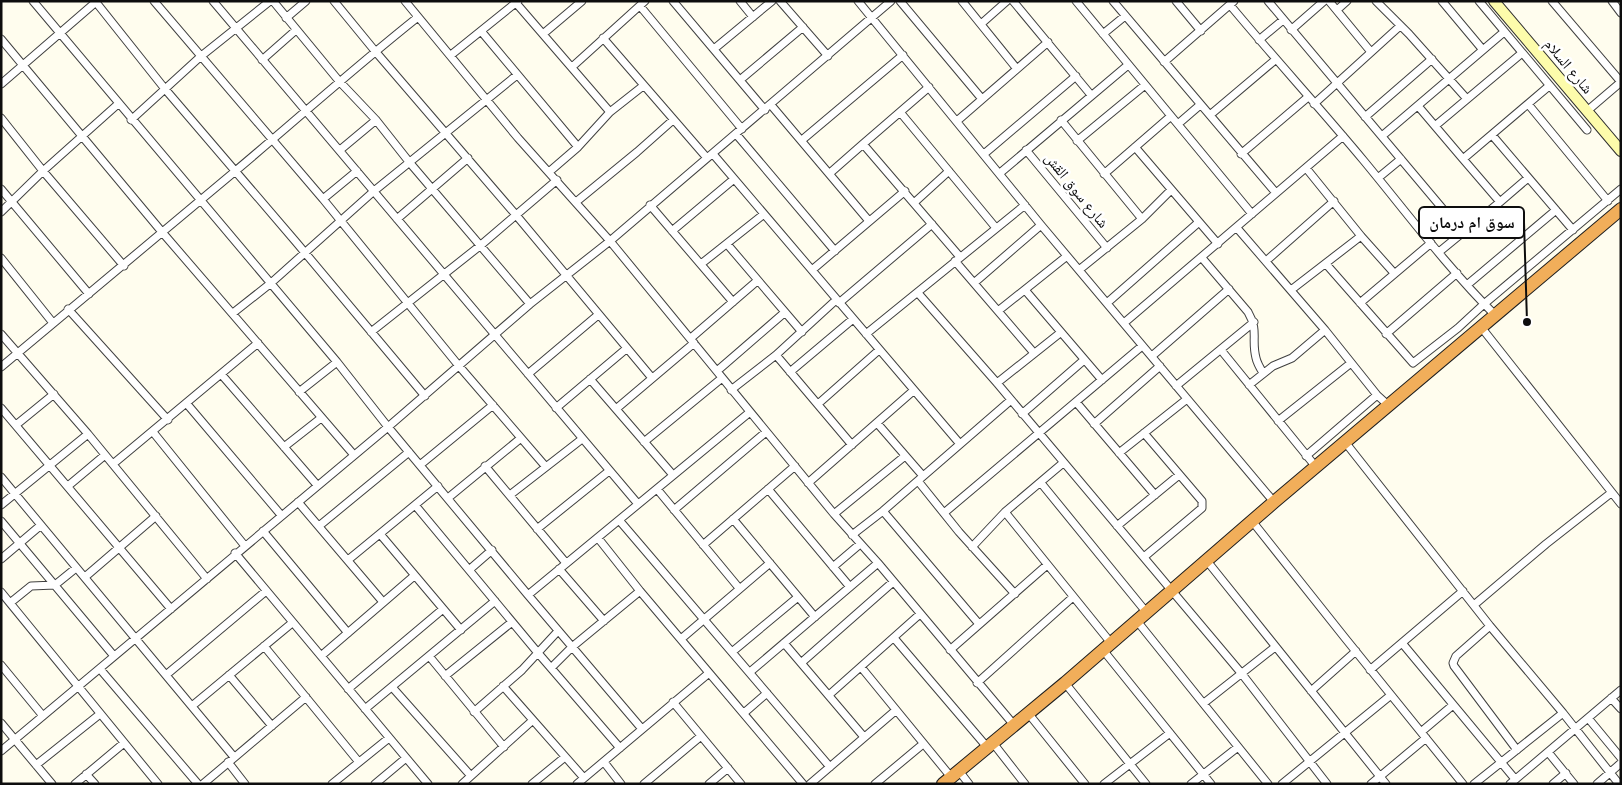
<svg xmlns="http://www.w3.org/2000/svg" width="1622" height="785" font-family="'Libre Baskerville','Noto Naskh Arabic',serif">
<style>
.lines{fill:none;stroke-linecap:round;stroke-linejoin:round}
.street-casing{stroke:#404040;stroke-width:9}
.secondary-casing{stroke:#2f2f2f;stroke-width:12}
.highway-casing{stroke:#1e1e1e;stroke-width:14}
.street{stroke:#fff;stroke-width:7}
.secondary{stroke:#fdfcab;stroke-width:10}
.highway{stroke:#f1ae5a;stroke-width:12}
.labels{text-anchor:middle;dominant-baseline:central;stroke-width:5;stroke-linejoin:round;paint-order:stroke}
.street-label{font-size:15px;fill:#0d0d0d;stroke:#fff}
.leader{fill:none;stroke:#0d0d0d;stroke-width:2}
.callout-dot{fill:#0d0d0d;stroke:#fff;stroke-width:2}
.callout{fill:#fff;stroke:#0d0d0d;stroke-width:2}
.callout-label{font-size:16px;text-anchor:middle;font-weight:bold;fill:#0d0d0d}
</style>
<rect width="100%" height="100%" fill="#fffdee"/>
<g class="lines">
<defs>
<path id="street" d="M33 1 337 362 388 427 528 595 750 412
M95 1 165 89 296 242 425 396
M154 1 323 199 459 366 546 467
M213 1 638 504
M273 1 339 81 376 120 410 163 530 304
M334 1 375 51 516 215 652 378
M405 1 518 138 610 241 834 514 878 563 1014 725
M673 1 765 110
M740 1 753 17
M780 1 828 56
M858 1 1041 225 1274 502
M900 1 982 99
M962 1 1017 69
M1013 1 1091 95
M1076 1 1252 214
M1113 1 1276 193
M1176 1 1201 31
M1268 1 1463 233
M1329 1 1371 52
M1376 1 1409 34 1467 99
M1442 1 1483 50
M1479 1 1587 130
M1552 1 1621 82
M1612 1 1621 13
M516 3 610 112
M1230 5C1274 58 1320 108 1364 161 1407 213 1447 267 1495 315
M640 6 742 129
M1337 10 1347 1
M286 18 306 1
M981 24 1007 1
M1291 30 1324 1
M481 31 578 147
M543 34 582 1
M1103 34 1125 16
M603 38 707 158
M1 39 162 232 354 455
M1259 40 1283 20
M714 49 772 1
M451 55 518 1
M262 60 296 30
M1164 62 1234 1
M572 67 645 1
M740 80 803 27
M1 84 97 1
M929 87 863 144 960 257
M1314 104 1400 26
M1528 104 1608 201
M771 105 869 221
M1418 106 1463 159
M1587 111 1621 82
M900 112 996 228
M1210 115 1275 60
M1365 117 1432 59
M1 118 43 171 124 266
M131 120 200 57 270 1
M1061 120 1142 219
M957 121 1048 42
M1178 124 1200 105
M1435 126 1522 53
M736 134 835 251
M1492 135 1573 230
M1382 136 1504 32
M802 140 903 55
M1077 141 1145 85
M1135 147 1218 244
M340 150 376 120
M1026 150 1107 248
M713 154 960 444
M984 154 1076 76
M1241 154 1308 97
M1306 168 1361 236 1394 273
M549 172 578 147 610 112 643 86
M830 173 863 144
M1000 173 1128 65
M1104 174 1171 116
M1378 178 1401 159
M1 189 89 294
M323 199 357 171
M576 202 637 152 673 120
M915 202 949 171
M1500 202 1528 178
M650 205 733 302
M1 212 43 171 118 104
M397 219 468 158
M1237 228 1325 330 1377 395 1388 405
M672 231 734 179
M727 244 802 332
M1439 252 1500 202 1463 159 1549 86
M1 258 53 323
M1202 258 1248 312C1259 331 1251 339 1256 358 1257 363 1260 368 1263 373
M955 261 1034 353
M1266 261 1334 201
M701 264 764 214
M1326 264 1413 363 1458 328 1484 304 1621 189
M812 270 905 191
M1079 270 1142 219 1171 190
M974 283 1041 225
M1467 285 1556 210
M1025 290 1102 380
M1291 290 1361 236
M918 293 997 383 1242 674 1327 784
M839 303 932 224
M1107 303 1199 222
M1360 303 1431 243
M68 309 168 420
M998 311 1067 256
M233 313 271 283 374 191 517 75
M1124 323 1343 136
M1481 327 1621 504
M371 332 481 245 557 180
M1 334 88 434 207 579
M866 334 1025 205
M1386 334 1457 273
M691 338 757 281
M1221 350 1316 467
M776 355 852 445
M1152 356 1229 289
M1 367C78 302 156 238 233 173 295 121 355 67 418 17
M717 371 784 313
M790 372 853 319
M221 374 317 485
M528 374 598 315
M590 379 673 475
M997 383 1060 333
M1249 385 1273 366 1292 358 1325 330
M1176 386 1254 322
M731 390 776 355 836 300
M299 392 337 362
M1076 402 1155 495
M187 404 281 515
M818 404 879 350
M1 408 171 609
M556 408 626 349
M616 409 694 343
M1022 414 1084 360
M1278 421 1351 363
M877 423 923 476
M1094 424 1160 366
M16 425 54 394
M153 432 245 546
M644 442 722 378
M1345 442 1490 626 1563 713 1619 784
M284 447 321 418
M1119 453 1187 399
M1306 456 1377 395
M113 464 258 343
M420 465 493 405
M485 466 566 563
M1 477 234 757
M918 481 959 532 1015 594
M808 483 913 391
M1041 483 1147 613
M68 486 105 455
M657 489 739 588
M768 489 850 587
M510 495 582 439
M448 498 521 438
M298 502 383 602
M1 505 88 434
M415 505 538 653 620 748
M674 510 766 432
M883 511 979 624
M1005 512 1111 643
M944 513 1142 346
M834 514 905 456
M733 519 815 617
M619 520 830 767
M1 521 114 656
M1252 521 1345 638 1463 784
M319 526 409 452
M1117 526 1179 475
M537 529 609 471
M263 531 348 633
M380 534 461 630
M852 535 883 511 1011 400
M598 538 640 591 803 784
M703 545 795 466
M972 547 1005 512 1063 463
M235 553 428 784
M1144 557 1202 508V501L1144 433
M1 559 41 525
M348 560 438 486
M1207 561 1386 784
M833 567 860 544
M559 569 604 621
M469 570 492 550
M85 577 156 516
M1 592 158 784
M528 595 642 729
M10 603 31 586 55 585 76 568
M1474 605 1546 544 1611 493
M1137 621 1268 784
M1490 626 1456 656 1453 663 1454 666 1517 750
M894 638 987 747
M681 639 770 563
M784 643 864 737
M1402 643 1515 779
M264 646 358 761
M950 650 1047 565
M1103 650 1211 784
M732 652 798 597
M321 656 414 576
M429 656 504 747
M801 663 893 582
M1 665 43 716
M861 667 951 777
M551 668 572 647 640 591
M100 669 198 784
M1370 670 1463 591
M750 672 878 563
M166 675 266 591
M229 675 272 726
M445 676 512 622
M977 683 1073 597
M1065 683 1146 784
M503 686 584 778
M392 687 471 776
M348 689 443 609
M1311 691 1356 651
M829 695 920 614
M1611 698 1621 709
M673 702 741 784
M1204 703 1275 647
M192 706 292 623
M365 709 495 601
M474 712 522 670 558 631
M744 713 767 693
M1028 713 1085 784
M1588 718 1621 758
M1 723 52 784
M1421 732 1453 705
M993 743 1025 784
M1 751 388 427 530 304 610 241 891 1
M1548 752 1574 784
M228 762 245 784
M604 762 621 784
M36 765 100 714
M959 771 969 784
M86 774 95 784
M75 784 124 743
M203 784 306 697
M332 784 389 738
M375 784 406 758
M462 784 533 720
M532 784 565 757
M577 784 709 673
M644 784 701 736
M709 784 728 768
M810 784 895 711
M875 784 923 744
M1104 784 1170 733
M1191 784 1238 747
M1282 784 1391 695
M1371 784 1426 738
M1474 784 1563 713
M1510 784 1621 690
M1553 784 1566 773
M1597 784 1621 763"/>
<path id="secondary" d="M1494 1 1621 151"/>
<path id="highway" d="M943 784 1065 683 1274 502 1621 209"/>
</defs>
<!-- street casing -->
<use href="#street" class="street-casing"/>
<!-- secondary casing -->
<use href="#secondary" class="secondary-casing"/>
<!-- highway casing -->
<use href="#highway" class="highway-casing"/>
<!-- street -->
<use href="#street" class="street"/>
<!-- secondary -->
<use href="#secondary" class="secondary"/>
<!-- highway -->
<use href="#highway" class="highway"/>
</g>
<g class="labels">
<!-- street labels -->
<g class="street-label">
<text transform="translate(1569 66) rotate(50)">شارع السلام</text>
<text transform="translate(1077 190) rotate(51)">شارع سوق القش</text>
</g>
</g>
<!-- callouts -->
<path class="leader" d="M1527 322L1524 222"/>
<circle class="callout-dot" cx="1527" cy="322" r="5"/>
<rect class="callout" x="1419" y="207" width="105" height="31" rx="5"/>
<g class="callout-label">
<text x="1472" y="228">سوق ام درمان</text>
</g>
<!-- border -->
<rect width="1622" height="785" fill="none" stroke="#0d0d0d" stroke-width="5"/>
</svg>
